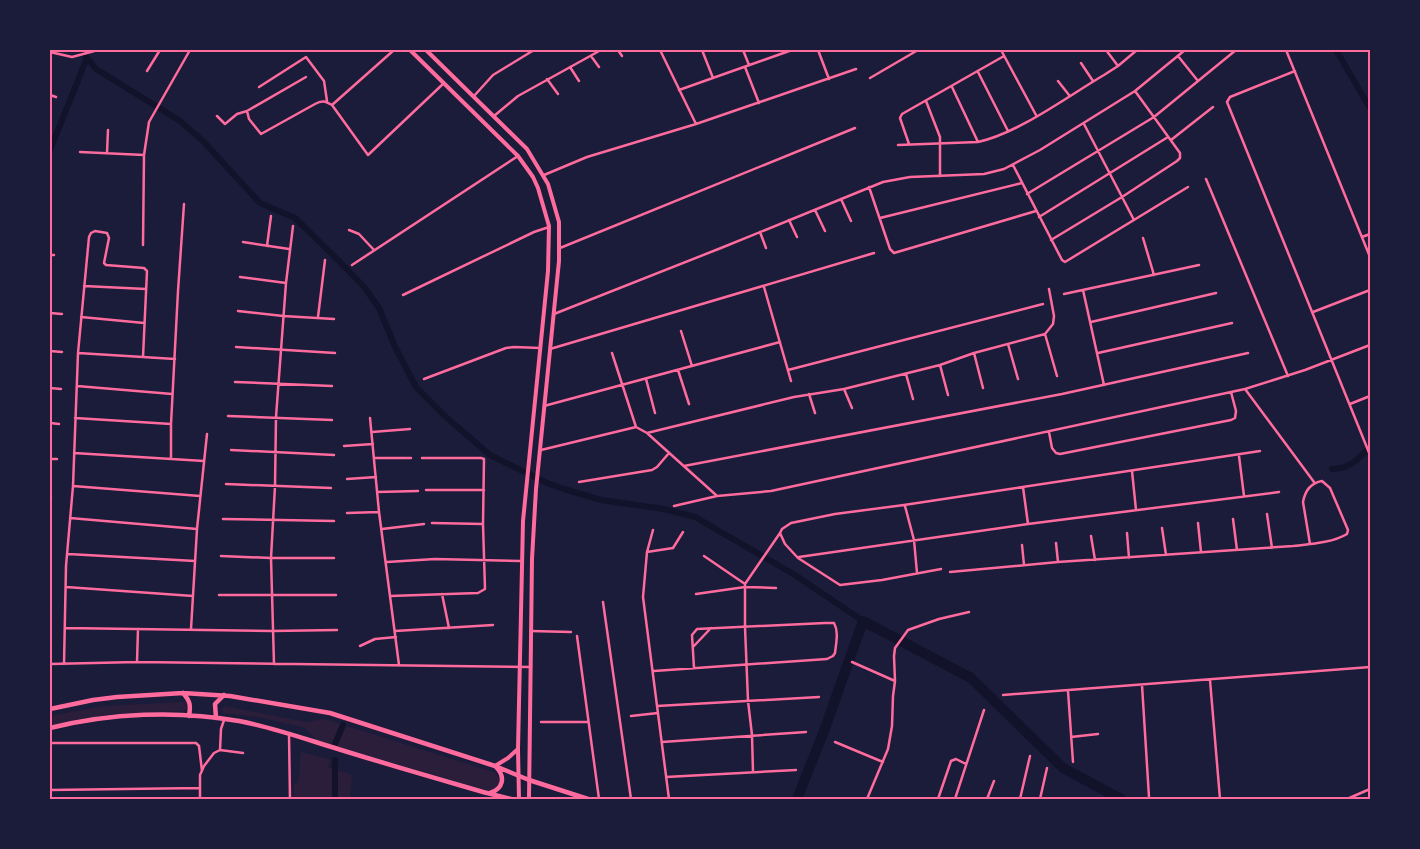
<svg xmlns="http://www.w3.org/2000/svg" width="1420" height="849" font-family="Inter,sans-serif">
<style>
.green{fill:#2a1e3b}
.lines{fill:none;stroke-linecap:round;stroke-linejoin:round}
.canal{stroke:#12122b;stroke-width:6}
.river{stroke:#12122b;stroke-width:10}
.minor{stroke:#ff6b9d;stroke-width:2.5}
.secondary{stroke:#ff6b9d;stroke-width:4}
.primary{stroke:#ff6b9d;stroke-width:4.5}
.neatline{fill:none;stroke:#ff6b9d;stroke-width:2}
</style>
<rect width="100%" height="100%" fill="#1b1b3a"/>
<!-- green -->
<path class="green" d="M183 702 186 703 187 708 184 711 110 714 50 726V716L103 706Z
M224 706 306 722 325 719 496 773 500 780C498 786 497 789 490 791L318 741 305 728 258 717 223 713 222 709Z
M301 752 331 760 328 767 352 775 350 799H294V784L298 783Z"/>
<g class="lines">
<!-- canal -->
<path class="canal" d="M81 50 96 69 180 121 202 140 260 203 295 218 339 261 365 288 379 308 395 347 416 387 447 418 490 455 547 483 564 489 601 500 664 509 695 517 795 575 863 621
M1336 50 1370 108
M50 150 87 58
M1332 469C1350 469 1358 459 1370 447
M335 744 343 725
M335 760V799"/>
<!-- river -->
<path class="river" d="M797 799 824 731 863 621 971 678 1063 768 1121 799"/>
<!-- minor -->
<path class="minor" d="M618 50 622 56
M702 50 713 78
M743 50 749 65
M818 50 829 79
M1001 50 1036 115
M1106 50 1118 66
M1286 50 1370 257
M50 52 72 57 98 50
M661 52 696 124
M591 56 599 67
M1178 56 1198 81
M1081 63 1093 81
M570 67 579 81
M745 67 759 103
M147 71 160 50
M1295 71 1230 97 1227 102 1370 455
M978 72 1008 131
M306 77 247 111 249 119 261 134 315 104C322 100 325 101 332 105L368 155 444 83
M870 78 918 50
M547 79 558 94
M1058 81 1069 95
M259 87 306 57 324 81 327 101
M952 87 978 142
M679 90 792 50
M50 95 56 97
M474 96 493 75 534 50
M926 101 940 137V176
M332 105 394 50
M217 116 225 124 237 114 247 111
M494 116 518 96 601 50
M1084 124 1134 220
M1171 140 1213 107
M909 144 900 118 902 114 1004 56
M898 145 978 142C1019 133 1068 96 1104 75L1118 66 1137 50
M80 152 144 155
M107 153 108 130
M1013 165 1062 260 1065 262 1188 187
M544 175 587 157 696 124 856 69
M1206 179 1288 376
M869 187 890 249 894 253 1036 211
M1027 194 1154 117 1236 50
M841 199 851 221
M815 210 825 231
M1039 217 1168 137
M880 218 1022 183
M789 220 797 237
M349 230 359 234 374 250
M760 232 766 248
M1362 237 1370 234
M1143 238 1154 275
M1051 240 1122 197 1177 161 1180 158V153L1135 91
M243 242 289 249
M143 245 144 155 149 122 190 50
M267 246 271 216
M560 248 855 128
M50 255H54
M352 265 518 156
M240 277 286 283
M84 286 146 289
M764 287 791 381
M1083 290 1104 385
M1064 294 1199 265
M403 295 534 232 549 227
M238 311 283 316 334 319
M1313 312 1370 290
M50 313 62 314
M554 314 721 248 883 182 910 177 984 174 1004 169 1040 150 1135 91 1185 50
M81 317 144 323
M318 317 325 260
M1091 322 1216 293
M681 331 692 366
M1045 334 1057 376
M1008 344 1018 379
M236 347 335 353
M550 349 874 253
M50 351 62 352
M78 353 175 359
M612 353 636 427
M974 353 983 388
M1098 353 1232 323
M940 365 948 395
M678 370 689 404
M788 370 1043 304
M906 374 913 399
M424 379 506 348 514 347 540 348
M646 379 655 413
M235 382 332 386
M77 386 172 394
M50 388 61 389
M844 389 852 408
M1245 389 1314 482
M809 394 815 413
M1350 404 1370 396
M544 406 780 342
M228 416 332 420
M75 418 171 424
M370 418 379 512 399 665
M50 423 59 424
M372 432 410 429
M1049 432 1052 448 1056 453 1060 454 1231 420 1235 418 1236 411 1231 392
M647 433 794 397 844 389 940 365 974 353 1045 334 1053 324 1054 316 1049 289
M344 446 373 444
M231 450 334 455
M541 450 636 427 647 433 716 495
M74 453 204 461
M1239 456 1244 496
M375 458H411
M50 459H57
M171 459V424L178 291 184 204
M684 466 1062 394 1248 353
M1132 471 1136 510
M347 479 376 477
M579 482 652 470 657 467 669 453
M226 484 331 488
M73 486 200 496
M1023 487 1028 524
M426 490H484
M377 492 418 491
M50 497H51
M674 506 717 496 771 491 1245 389 1305 370 1370 345
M905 506 914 540 917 573
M347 513 379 512
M1267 514 1272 548
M70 518 197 529
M223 519 334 521
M1233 519 1237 550
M432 523 483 524
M1198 523 1201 552
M1162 528 1166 555
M382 529 424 524
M653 530 647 552 643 597 669 799
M1127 533 1129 558
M1091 536 1095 560
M1056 543 1058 562
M1022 545 1024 565
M647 552 673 548 683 532
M68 554 195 561
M221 556 271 558H334
M704 556 745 584
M799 557 1028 524 1279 492
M387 562 435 559 521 561
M941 569 882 580 840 585 798 558 785 544 780 533 782 529 791 523 835 514 904 505 1260 451
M950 572 1058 562 1293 546C1310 544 1332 543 1347 534L1348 530 1330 488 1322 481C1310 483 1305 491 1303 502L1310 544
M66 587 193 596
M442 594 449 628
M696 594 745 587 776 588
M219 595H336
M390 596 478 593 485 589 483 524 484 459 481 458H422
M603 602 631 799
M65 628 272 631 337 630
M191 629 197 529 207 434
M395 631 493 625
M531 631 571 632
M577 636 599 799
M360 646 375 639 396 637
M693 647 711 628
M137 662 138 629
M852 662 895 681
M50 664 137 662 531 667
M64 664 66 566 73 486 78 353 89 237 91 233 95 231 107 233 109 238 104 263 106 265 144 268 147 271 143 357
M274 664 271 558 275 486 276 417 286 283 293 226
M654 671 827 659 833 656 835 653C836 643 839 632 834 623H825L697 629 692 635 694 668
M1210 680 1220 799
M1142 685 1149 797
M1068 691 1073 762
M1003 695 1370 667
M657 706 819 697
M631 716 658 713
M541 722H587
M289 734 290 799
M1071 737 1098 734
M662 742 806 732
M835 742 883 762
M50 743H196L199 746 202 771
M220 750 221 729 224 720
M753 772 752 735 748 701 745 627V584L780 533
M666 777 796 770
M50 790 200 788
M200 799V775L204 766 214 753 220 750 243 753
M867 799 888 749 892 726 893 696 895 681 894 656 895 648 908 630 939 619 969 612
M938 799 951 761 956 759 966 764
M955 799 984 710
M987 799 994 781
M1020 799 1030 756
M1040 799 1047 768
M1347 799 1370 789"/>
<!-- secondary -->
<path class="secondary" d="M410 50 518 156 533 177 538 188 549 226 548 271 523 521 518 749 519 799
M426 50 527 149 548 184 559 222V261L536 489 532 559 529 799
M495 766 508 758 518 749"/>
<!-- primary -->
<path class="primary" d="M183 693C190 701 191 705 189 716
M50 709 93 700 117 697 183 693 230 696 330 713 495 766 529 780 588 799
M216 718 215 704 224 695
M50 728C110 713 177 710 239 721 272 727 305 739 338 749 386 764 435 778 483 792L511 799
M490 793C503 789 506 777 496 767"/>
</g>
<!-- border -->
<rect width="1420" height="849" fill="none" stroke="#1b1b3a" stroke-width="102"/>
<rect x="51" y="51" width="1318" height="747" class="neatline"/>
</svg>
